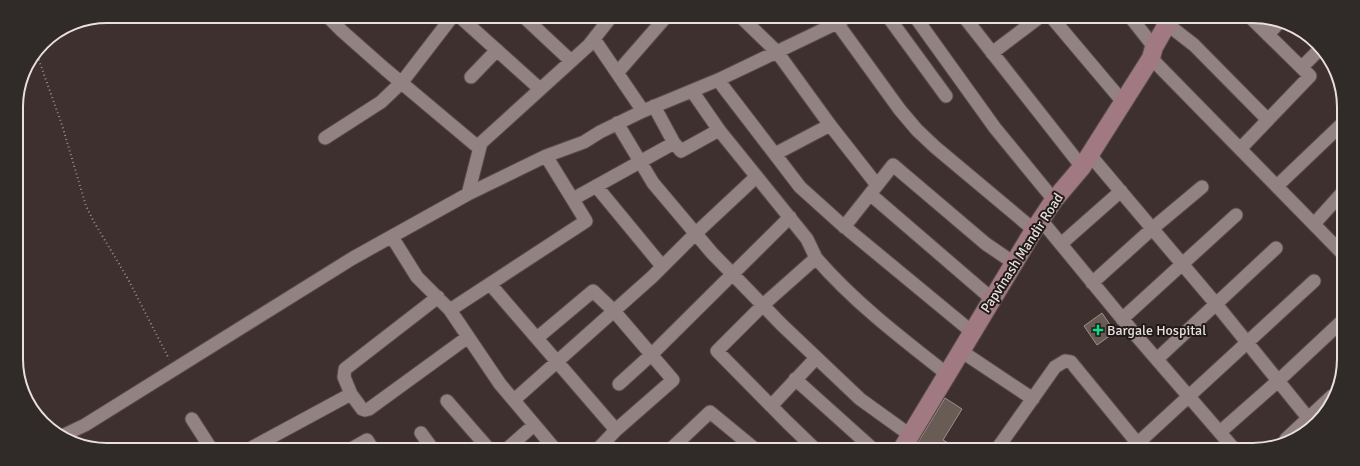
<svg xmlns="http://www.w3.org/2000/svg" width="1360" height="466" font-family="Signika,sans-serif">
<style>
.building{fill:#685c55;stroke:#9e9088}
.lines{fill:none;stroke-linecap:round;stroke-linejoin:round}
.street-casing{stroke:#574c4b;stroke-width:15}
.secondary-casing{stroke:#574c4b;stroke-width:20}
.path{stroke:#998e8d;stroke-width:2;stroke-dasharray:1 3;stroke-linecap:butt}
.street{stroke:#928281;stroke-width:13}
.secondary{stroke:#a17983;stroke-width:18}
.poi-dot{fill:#10d98a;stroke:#201a19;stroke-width:1.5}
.labels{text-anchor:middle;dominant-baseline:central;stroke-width:4;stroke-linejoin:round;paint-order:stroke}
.street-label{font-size:14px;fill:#e8dfde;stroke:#201a19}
.poi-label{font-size:14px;fill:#e8dfde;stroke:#201a19;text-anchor:start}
.rim{fill:none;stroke:#e8dfde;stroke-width:2}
</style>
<rect width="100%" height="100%" fill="#3d302f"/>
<!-- building -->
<path class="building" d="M1102 313 1115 332 1097 345 1084 326Z
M945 398 962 409 943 440 958 449H914Z"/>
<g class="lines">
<defs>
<path id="street" d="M328 17 342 31 385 69 479 148
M460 17 540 89
M524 17 571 61
M742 18 777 52 830 125 877 185
M889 18 946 96
M916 18 995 128 1054 200
M965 18 1082 167
M1053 19 1123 102
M1132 19 1154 47
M837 23 900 110 917 130 935 147 1034 230
M1167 24 1194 45 1268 120
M1268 35 1280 21
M594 39 643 111
M992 53 1037 19
M1151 58 1341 252
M1302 67 1322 47
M617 73 665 18
M471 77 497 50
M718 80 800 187 840 223 972 332
M692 91 719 130 807 239 816 258
M617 123 653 183 712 253 782 325 860 399 910 435
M325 138 381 102 402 82 452 17
M674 143 681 151 719 130
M1240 149 1310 76 1252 19
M775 154 830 125
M1090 155 1216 304 1313 424
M596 186 662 266
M1277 186 1342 124
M468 194 481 143 589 45 611 17
M870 194 992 299
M573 199 674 143 654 106
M1041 220 1134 333 1235 450
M1314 224 1342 193
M844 227 893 165 986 244 1014 263
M392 237 417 277 450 310 500 384 554 448
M1061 244 1121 191
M1092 283 1153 228 1202 187
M490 284 616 430
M438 297 345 369 344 377 351 394 362 409 365 410 369 409 468 337
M450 310 586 221 546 156
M1122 319 1236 215
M537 338 593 291 614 311 673 380 616 430 599 448
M961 351 1033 399
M1157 359 1276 248
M795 379 873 449
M619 384 651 355 790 217
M514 400 652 277 695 234 756 177
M447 401 488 448
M771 406 816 358
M192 419 210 447
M1220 432 1278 381 1341 322
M421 433 432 448
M64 435 85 425 353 258 468 194 546 156 584 142 600 132 643 111 718 80 837 23 845 18
M1286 439 1332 396
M253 447 351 394
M353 448 367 440 372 448
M508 448 534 425
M672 448 710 412 755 449
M815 449 787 422 717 351 763 305 816 258C854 302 901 338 947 374
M997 449 1055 367 1065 361 1071 362 1143 450
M1133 449 1138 443 1314 281"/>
<path id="secondary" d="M902 449 1034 230 1054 200 1082 167 1151 58 1154 47 1170 19"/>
</defs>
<!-- street casing -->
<use href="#street" class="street-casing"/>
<!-- secondary casing -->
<use href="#secondary" class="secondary-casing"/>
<!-- path -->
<path class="path" d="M36 52 62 125 86 206 94 222 128 279 169 359"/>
<!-- street -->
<use href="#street" class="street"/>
<!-- secondary -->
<use href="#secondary" class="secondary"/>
</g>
<!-- markers -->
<path class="poi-dot" d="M1096 324h4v4h4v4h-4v4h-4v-4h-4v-4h4z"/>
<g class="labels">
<!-- street labels -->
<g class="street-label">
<text transform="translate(1022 253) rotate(-57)">Papvinash Mandir Road</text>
</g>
<!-- poi labels -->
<g class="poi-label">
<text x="1107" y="330">Bargale Hospital</text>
</g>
</g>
<!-- crop -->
<path d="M0 0H1360V466H0ZM107 23H1253A84 84 0 0 1 1337 107V359A84 84 0 0 1 1253 443H107A84 84 0 0 1 23 359V107A84 84 0 0 1 107 23Z" fill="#302a29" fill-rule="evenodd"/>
<path class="rim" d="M107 23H1253A84 84 0 0 1 1337 107V359A84 84 0 0 1 1253 443H107A84 84 0 0 1 23 359V107A84 84 0 0 1 107 23Z"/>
</svg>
